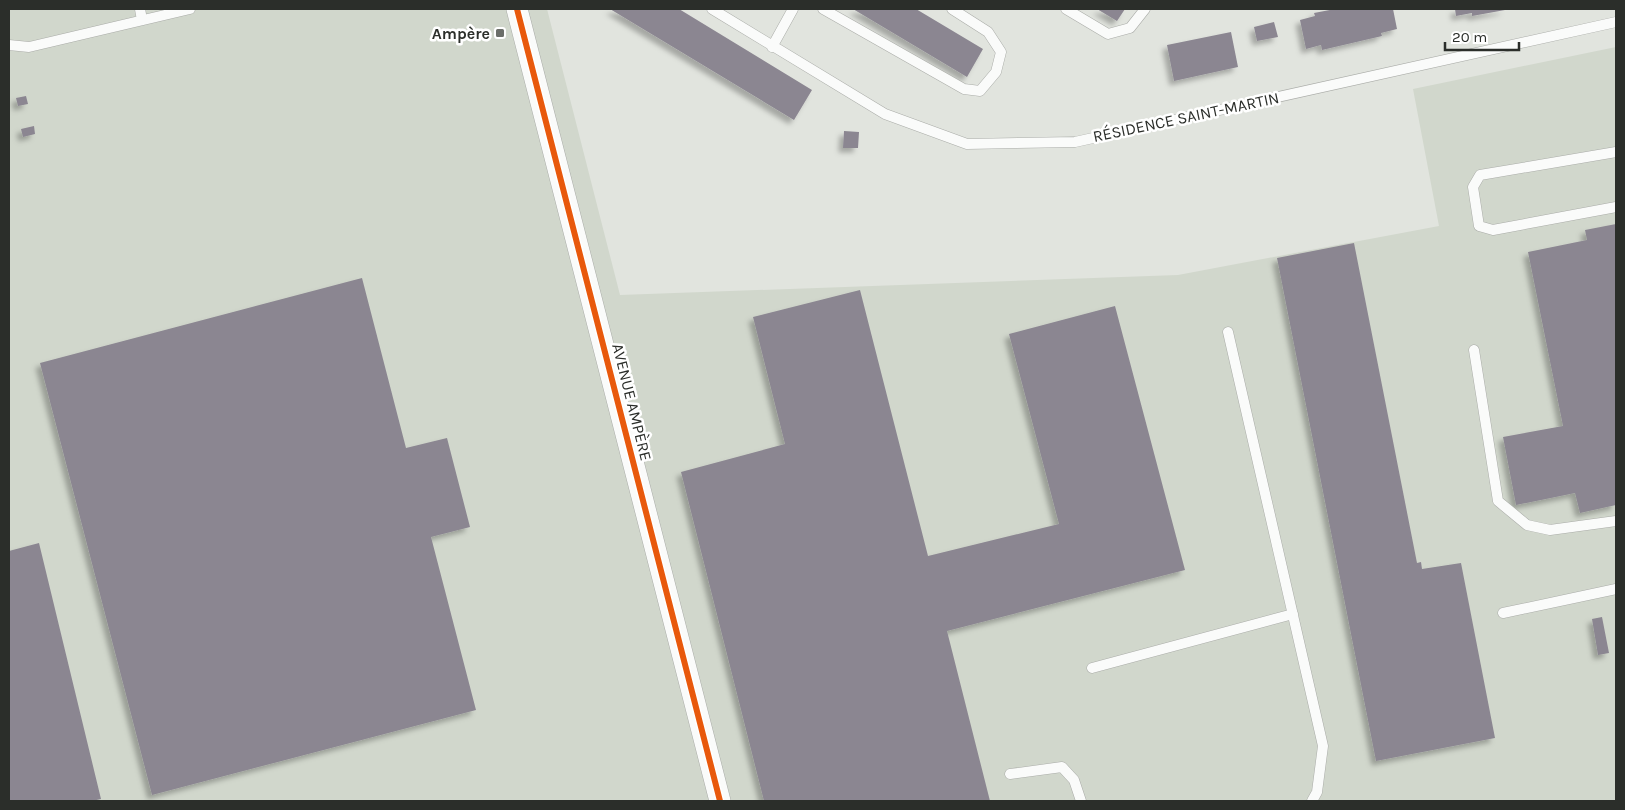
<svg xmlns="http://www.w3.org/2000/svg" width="1625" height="810" font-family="Karla,sans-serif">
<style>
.built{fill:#d1d7cc}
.building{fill:#8b8691;filter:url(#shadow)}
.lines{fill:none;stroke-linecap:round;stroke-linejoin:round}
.service-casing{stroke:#aaaca8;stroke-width:11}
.minor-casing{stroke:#aaaca8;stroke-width:22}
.service{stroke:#fafbfa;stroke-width:10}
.minor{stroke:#fafbfa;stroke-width:21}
.cycleway-casing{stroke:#fff;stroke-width:9}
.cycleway{stroke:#e8590c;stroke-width:6}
.poi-dot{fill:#6b6e69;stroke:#fff;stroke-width:2}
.labels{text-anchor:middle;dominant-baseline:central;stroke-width:5;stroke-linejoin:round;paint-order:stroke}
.poi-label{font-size:16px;font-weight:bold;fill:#2b2e2a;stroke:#fff;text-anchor:end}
.street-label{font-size:16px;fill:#2b2e2a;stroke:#fff}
</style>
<defs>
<filter id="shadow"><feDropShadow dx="-4.5" dy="4.5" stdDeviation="2.5" flood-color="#0004"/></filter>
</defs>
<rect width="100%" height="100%" fill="#e1e4de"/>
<!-- built -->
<path class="built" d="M9 9H547L620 295 1178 275 1439 226 1413 89 1616 47V801H9Z"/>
<!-- building -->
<path class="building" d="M610 9H679L812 90 794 120Z
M853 9H916L983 49 967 77Z
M1097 9H1125L1117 21Z
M1335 9H1393L1397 29 1381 33 1382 36 1322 50 1321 45 1306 49 1300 20 1315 16 1314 13Z
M1455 9H1505V10L1472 16V13L1456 16Z
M1274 22 1278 37 1257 41 1254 27Z
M1231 32 1238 67 1174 81 1167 45Z
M26 96 28 104 18 106 16 98Z
M34 126 35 134 23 137 21 129Z
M844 131 859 132 858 148H843Z
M1616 224V505L1580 513 1575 493 1516 505 1503 437 1563 426 1528 252 1587 240 1585 230Z
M1354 243 1417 563 1421 562 1422 569 1461 563 1495 738 1376 761 1277 258Z
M362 278 406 448 447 438 470 527 431 537 476 710 152 795 40 363Z
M860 290 928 556 1059 524 1009 334 1115 306 1185 570 947 631 990 801H764L681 472 785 444 753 317Z
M39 543 101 799 92 801H9V551Z
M1602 617 1609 653 1598 655 1592 619Z"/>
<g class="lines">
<defs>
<path id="service" d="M140 9 142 20
M712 9 885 114 967 144 1075 142 1616 22
M823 9 964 89 980 91 996 72 1001 52 988 32 952 9
M1066 9 1108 34 1130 28 1145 9
M9 45 29 47 190 9
M772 47 793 9
M1616 152 1480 175 1473 187 1479 226 1493 230 1616 207
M1228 332 1323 746 1317 792 1312 801
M1474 350 1498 501 1527 525 1550 530 1616 521
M1503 613 1616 589
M1092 668 1293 614
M1010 774 1062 767 1074 780 1081 801"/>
<path id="minor" d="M517 9 720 801"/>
</defs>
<!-- service casing -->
<use href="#service" class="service-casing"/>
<!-- minor casing -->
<use href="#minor" class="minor-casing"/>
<!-- service -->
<use href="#service" class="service"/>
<!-- minor -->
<use href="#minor" class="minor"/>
<defs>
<path id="cycleway" d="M517 9 720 801"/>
</defs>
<!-- cycleway casing -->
<use href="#cycleway" class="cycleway-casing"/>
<!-- cycleway -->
<use href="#cycleway" class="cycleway"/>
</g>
<!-- markers -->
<rect class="poi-dot" x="495" y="28" width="10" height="10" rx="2.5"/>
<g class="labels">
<!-- poi labels -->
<g class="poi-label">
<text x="490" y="33">Ampère</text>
</g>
<!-- street labels -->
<g class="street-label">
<text transform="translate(1186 117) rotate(-12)">RÉSIDENCE SAINT-MARTIN</text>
<text transform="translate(632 402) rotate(76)">AVENUE AMPÈRE</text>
</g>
</g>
<!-- border -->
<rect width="1625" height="810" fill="none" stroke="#2b2e2a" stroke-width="20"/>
<!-- scale -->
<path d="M1445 42v8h74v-8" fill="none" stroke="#2b2e2a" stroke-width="2.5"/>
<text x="1452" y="42" font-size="15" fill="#2b2e2a" stroke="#ffffff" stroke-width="4" paint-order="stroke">20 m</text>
</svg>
